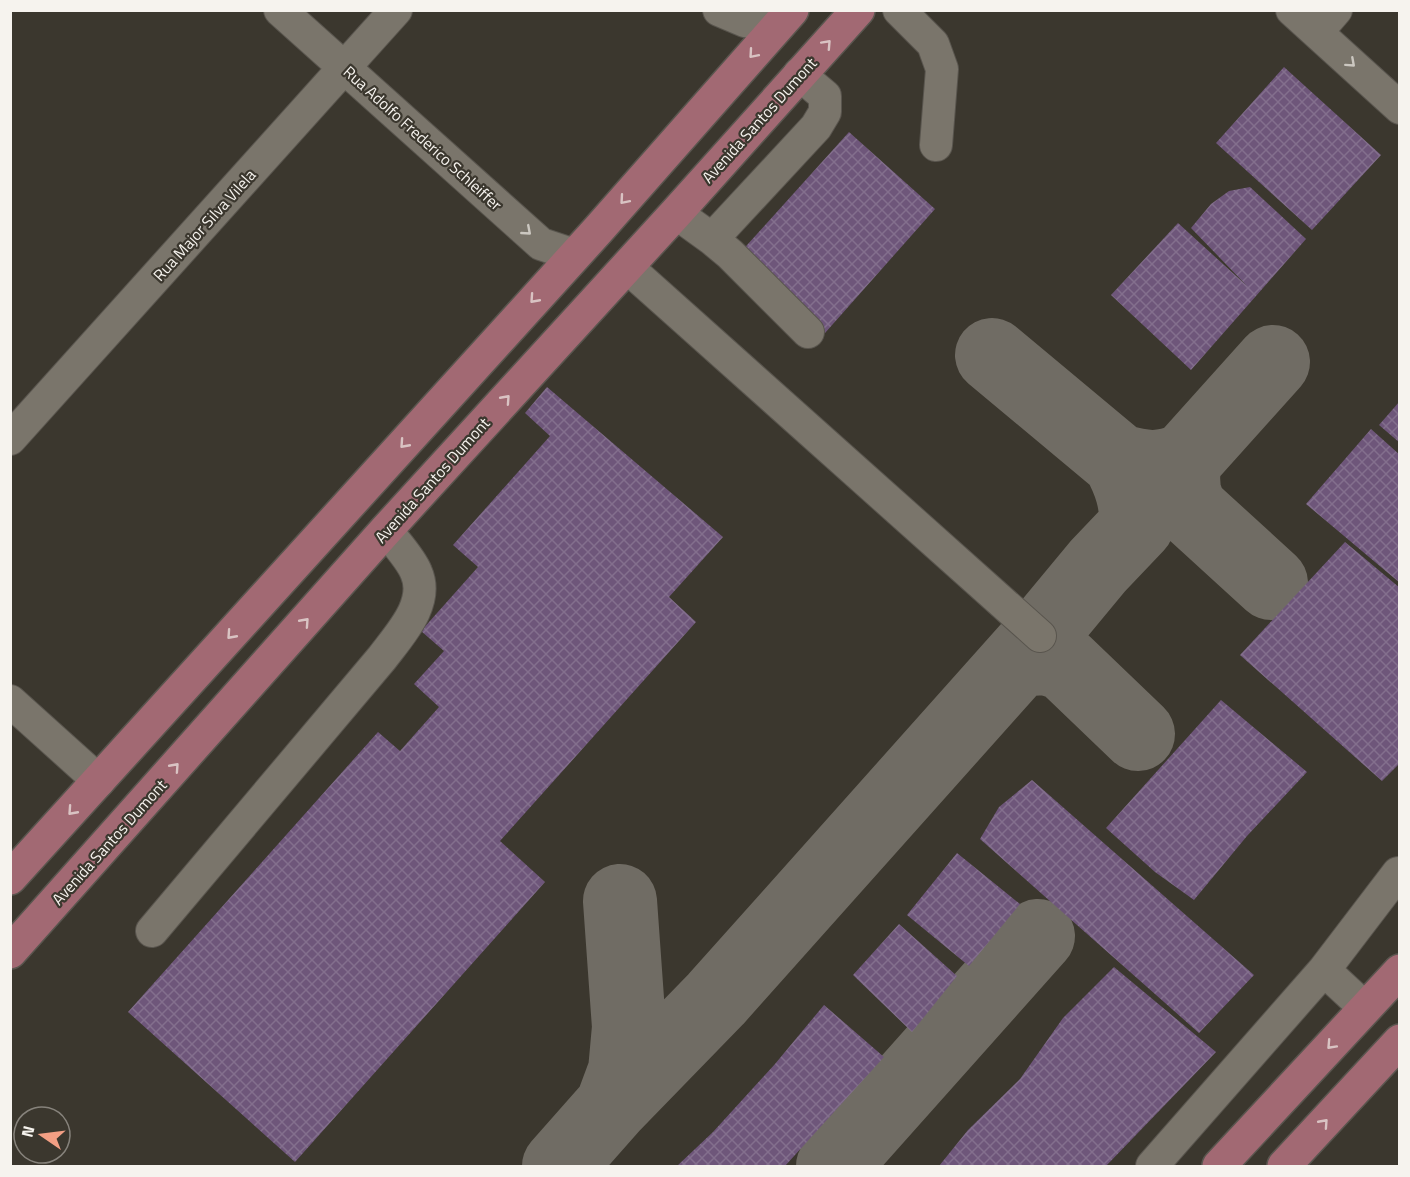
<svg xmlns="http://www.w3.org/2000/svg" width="1410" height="1177" font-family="'Titillium Web',sans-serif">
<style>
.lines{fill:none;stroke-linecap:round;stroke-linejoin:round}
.taxiway{stroke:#706c64;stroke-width:74}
.building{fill:url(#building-cross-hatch)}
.minor-casing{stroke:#59554e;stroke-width:34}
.major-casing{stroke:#59554e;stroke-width:36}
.minor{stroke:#7a756b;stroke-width:32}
.major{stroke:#a26973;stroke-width:33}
.oneway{stroke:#d9c3c3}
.oneway2{stroke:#cbc7c0}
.labels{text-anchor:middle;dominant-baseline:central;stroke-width:4.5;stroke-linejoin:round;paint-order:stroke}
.street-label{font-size:16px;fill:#f6f3ee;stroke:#3b372e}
</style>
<defs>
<pattern id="building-cross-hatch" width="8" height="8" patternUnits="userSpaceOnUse" patternTransform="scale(1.5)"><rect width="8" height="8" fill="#6e567a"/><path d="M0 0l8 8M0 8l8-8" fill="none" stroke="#836f8d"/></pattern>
</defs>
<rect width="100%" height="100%" fill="#3b372e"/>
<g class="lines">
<!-- taxiway -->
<path class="taxiway" d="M992 355 1119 461
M1185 460 1273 362
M1015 664 1029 659 1046 658 1065 664 1138 734
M612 1106 625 1071 629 1027 620 901
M559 1166 612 1106 716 999 1040 636 1098 566 1137 525C1136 500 1131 483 1119 461 1146 468 1158 470 1185 460L1183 477 1184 492 1190 509 1271 583
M833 1166 1038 936"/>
</g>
<!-- building -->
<path class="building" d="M1284 67 1381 155 1312 230 1216 143Z
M849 132 935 209 825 333 738 255Z
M1250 187 1306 239 1191 370 1111 295 1178 223 1247 286 1191 228 1211 204 1229 191Z
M547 387 723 537 669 597 696 622 500 841 545 882 295 1162 128 1012 378 732 400 751 439 707 414 684 444 651 421 631 478 567 453 545 550 436 525 413Z
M1400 401V443L1379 425Z
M1371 429 1400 455V583L1306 504Z
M1345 542 1400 588V763L1382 781 1240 655Z
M1221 700 1307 772 1247 836 1194 900 1155 872 1106 828Z
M1032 780 1254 975 1199 1033 980 839 999 807Z
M957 853 1020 904 969 966 907 915Z
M899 924 957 976 912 1032 853 975Z
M1114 967 1216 1052 1106 1166H939L968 1130 1020 1079 1063 1018Z
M824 1005 884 1057 785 1166H677L713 1132 775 1064Z"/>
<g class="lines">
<defs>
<path id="minor" d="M280 10 541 244 574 255
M719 10 745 21 778 25
M899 10 933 44 942 69 936 145
M1292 10 1400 108
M1317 32 1336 10
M676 213 712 239 730 254 808 332
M712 239 816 127 825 112V96L799 74
M627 267 1040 636
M10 439 396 10
M10 701 99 781
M152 931 382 658C400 634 430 603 416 572 411 559 395 542 386 530
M1365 1008 1324 970 1398 873
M1152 1166 1324 970"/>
<path id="major" d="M10 878 598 230 792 10
M10 952 386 530 676 213 858 10
M1219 1166 1400 971
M1284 1166 1400 1041"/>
</defs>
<!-- minor casing -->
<use href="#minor" class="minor-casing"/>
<!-- major casing -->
<use href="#major" class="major-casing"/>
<!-- minor -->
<use href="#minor" class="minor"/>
<!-- major -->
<use href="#major" class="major"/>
</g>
<!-- one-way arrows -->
<defs><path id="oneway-chevron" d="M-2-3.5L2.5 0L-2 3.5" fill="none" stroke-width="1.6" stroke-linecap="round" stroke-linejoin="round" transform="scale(1.5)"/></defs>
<g class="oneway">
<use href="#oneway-chevron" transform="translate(827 44) rotate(-47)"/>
<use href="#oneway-chevron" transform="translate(753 54) rotate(131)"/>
<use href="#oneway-chevron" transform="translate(624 200) rotate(131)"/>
<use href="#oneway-chevron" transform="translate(534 299) rotate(132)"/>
<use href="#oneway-chevron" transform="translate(506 399) rotate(-48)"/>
<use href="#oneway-chevron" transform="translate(404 444) rotate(132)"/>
<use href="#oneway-chevron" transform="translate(305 622) rotate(-48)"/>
<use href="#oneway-chevron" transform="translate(231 635) rotate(132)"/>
<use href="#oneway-chevron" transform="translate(175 767) rotate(-48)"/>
<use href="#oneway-chevron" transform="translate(72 811) rotate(132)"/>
<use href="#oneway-chevron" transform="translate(1331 1045) rotate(133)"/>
<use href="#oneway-chevron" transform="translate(1324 1123) rotate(-48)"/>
</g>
<g class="oneway2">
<use href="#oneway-chevron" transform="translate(1351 63) rotate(42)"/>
<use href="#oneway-chevron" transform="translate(527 231) rotate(41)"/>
</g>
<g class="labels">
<!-- street labels -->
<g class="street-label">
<text transform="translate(759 120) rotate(-48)">Avenida Santos Dumont</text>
<text transform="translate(423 138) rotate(42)">Rua Adolfo Frederico Schleiffer</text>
<text transform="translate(204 225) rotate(-48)">Rua Major Silva Vilela</text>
<text transform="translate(432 480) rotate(-48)">Avenida Santos Dumont</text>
<text transform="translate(109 842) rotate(-48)">Avenida Santos Dumont</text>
</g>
</g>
<!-- border -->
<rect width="1410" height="1177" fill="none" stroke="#f6f3ee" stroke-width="24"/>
<!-- north arrow -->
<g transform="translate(42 1135) rotate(284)"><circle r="28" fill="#3b372e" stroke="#86827b" stroke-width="1.5"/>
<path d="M0-4.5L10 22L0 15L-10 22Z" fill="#f39f84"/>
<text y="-9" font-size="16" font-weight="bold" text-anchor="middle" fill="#f6f3ee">N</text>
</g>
</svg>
